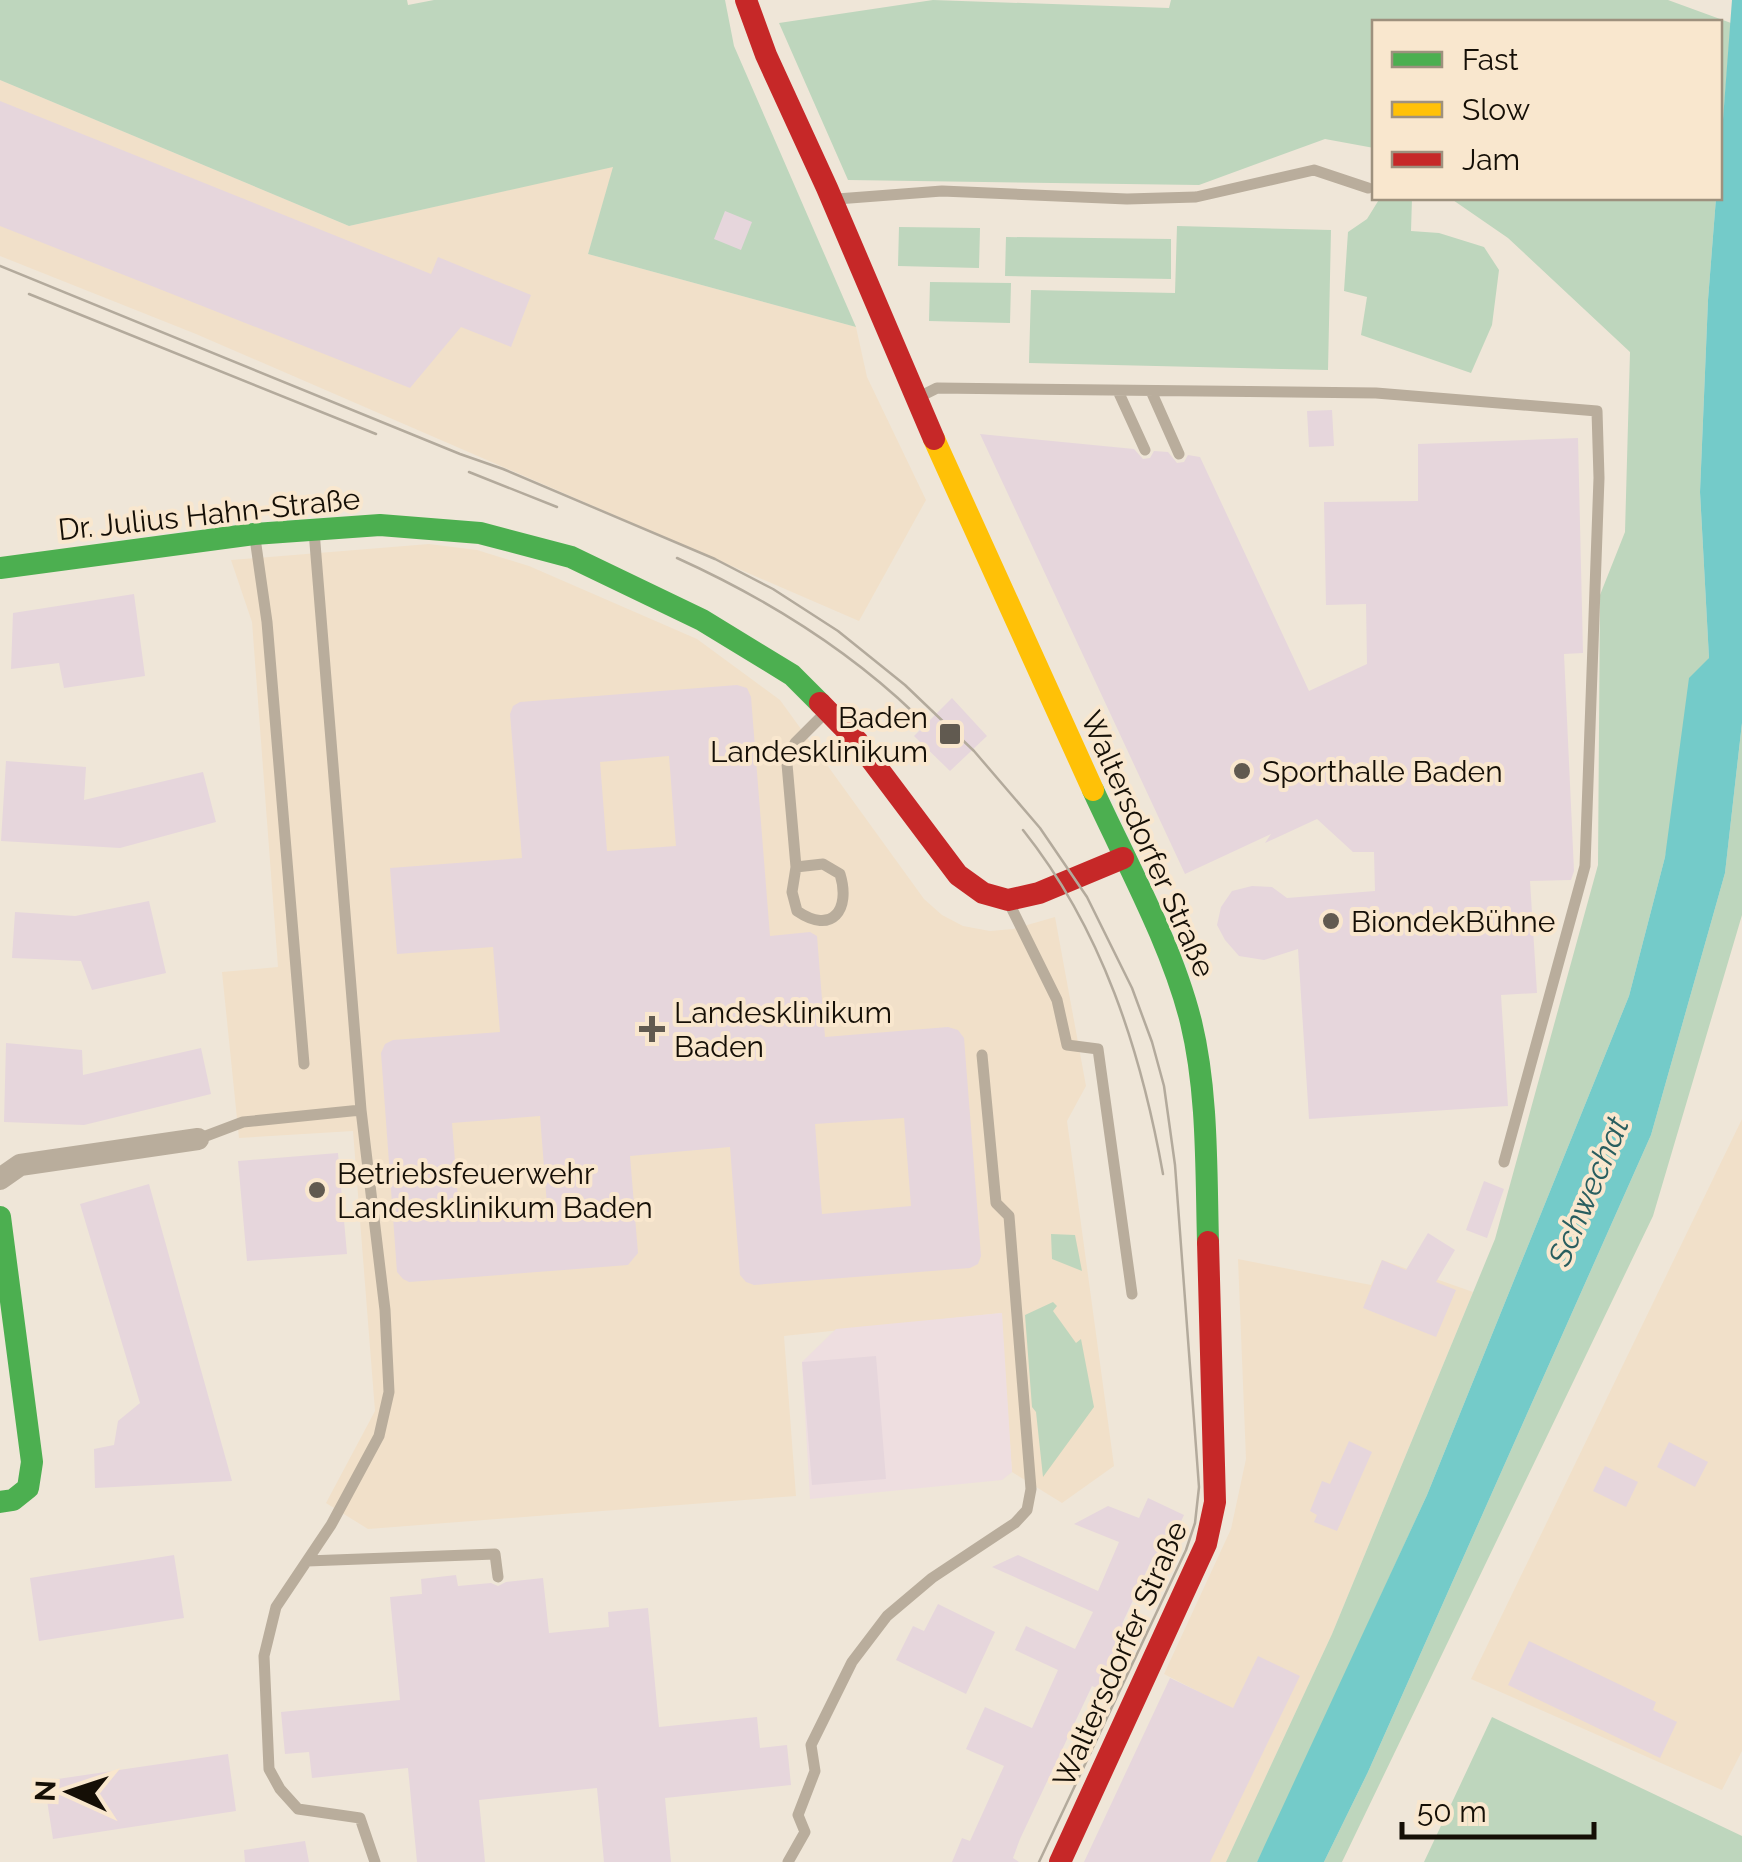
<svg xmlns="http://www.w3.org/2000/svg" width="1742" height="1862" viewBox="0 0 1742 1862" font-family="Raleway,sans-serif">
  <style>
    .built { fill: #f1e0c9 }
    .education { fill: #eedee0 }
    .green { fill: #bed6bd }
    .water { fill: #74cbc9 }
    .building { fill: #e6d6dc; fill-rule: evenodd }
    .lines { fill: none; stroke-linecap: round; stroke-linejoin: round }
    .lane { stroke: #b9ad9c; stroke-width: 11 }
    .street { stroke: #b9ad9c; stroke-width: 22 }
    .fast { stroke: #4caf50; stroke-width: 22 }
    .slow { stroke: #ffc107; stroke-width: 22 }
    .jam { stroke: #c62828; stroke-width: 22 }
    .tram { stroke: #b3aa9c; stroke-width: 2.5 }
    .poi-dot { fill: #615a50; stroke: #f9e7ce; stroke-width: 4 }
    .labels { text-anchor: middle; dominant-baseline: central; stroke-width: 8; stroke-linejoin: round; paint-order: stroke }
    .street-label { font-size: 30px; fill: #150f06; stroke: #f9e7ce }
    .poi-label { font-size: 30px; fill: #150f06; stroke: #f9e7ce; text-anchor: start }
    .water-label { font-size: 32px; font-style: italic; fill: #295e5f; stroke: #f9e7ce }
  </style>
  <rect width="100%" height="100%" fill="#efe6d8"/>
  <path class="built" d="M0,80L349,226L614,166L588,254L856,327L867,377L926,500L859,621L196,334L0,256Z
    M429,544L477,550L529,566L697,639L780,700L924,899L942,915L963,926L990,931L1013,929L1055,917L1086,1086L1067,1121L1114,1466L1062,1503L1012,1472L1001,1313L784,1336L796,1496L368,1529L326,1503L375,1411L353,1131L239,1138L222,972L278,967L252,622L231,560Z
    M1742,1119V1751L1722,1790L1471,1679Z
    M1238,1259L1371,1285L1382,1260L1473,1292L1332,1634L1226,1862H1187L1213,1699L1164,1674L1231,1529L1246,1459Z"/>
  <path class="education" d="M1002,1313L1012,1472L1002,1480L810,1499L802,1362L836,1329Z"/>
  <path class="green" d="M0,0H407L408,5L434,0H725L734,46L856,327L588,254L613,167L349,226L0,80Z
    M933,0L1169,8L1171,0H1668L1731,23L1720,159V22H1374V148L1325,139L1199,185L848,180L779,23Z
    M1380,198H1412L1411,231L1439,233L1484,247L1499,270L1492,325L1471,373L1361,335L1367,297L1344,291L1348,232L1367,219Z
    M1450,198H1716L1708,300L1700,492L1709,658L1665,857L1629,996L1427,1495L1272,1833L1257,1862H1226L1332,1634L1495,1239L1598,865L1600,595L1625,532L1630,352L1508,238Z
    M1177,226L1331,230L1328,370L1029,363L1031,290L1175,293Z
    M899,227L980,228L979,268L898,266Z
    M1006,237L1171,239V279L1005,276Z
    M930,282L1011,283L1010,323L929,321Z
    M1742,723V915L1653,1216L1342,1862H1324L1368,1772L1651,1135L1725,873Z
    M1051,1234L1075,1235L1082,1271L1052,1259Z
    M1053,1302L1057,1306L1053,1311L1076,1343L1081,1339L1094,1407L1043,1477L1036,1412L1032,1407L1025,1315Z
    M1492,1717L1742,1836V1862H1424Z"/>
  <path class="water" d="M1732,0H1742V723L1725,873L1651,1135L1368,1772L1324,1862H1257L1427,1495L1629,996L1665,857L1689,678L1709,658L1700,492L1708,300L1716,198H1720V159Z"/>
  <path class="building" d="M0,101L431,274L438,257L531,295L511,347L461,327L410,388L0,226Z
    M725,211L752,222L741,250L714,239Z
    M1332,410L1334,446L1309,447L1307,411Z
    M980,434L1134,449L1143,459L1150,458L1154,451L1168,452L1177,463L1184,462L1188,455L1200,457L1309,691L1367,664L1366,604L1326,605L1324,502L1418,501V444L1578,438L1583,653L1564,654L1574,871L1571,880L1530,881L1537,993L1501,995L1508,1106L1309,1119L1298,949L1264,960L1239,956L1225,940L1217,925L1221,907L1232,891L1252,886L1272,887L1287,898L1375,891L1374,852H1353L1317,819L1265,843L1271,834L1185,874Z
    M134,594L145,676L64,688L59,663L11,669L13,613Z
    M737,685L747,688L751,697L770,936L810,932L817,936L825,1037L948,1027L958,1030L964,1038L981,1256L978,1264L970,1268L754,1285L746,1282L740,1275L730,1147L630,1156L638,1253L628,1265L409,1282L403,1279L397,1272L381,1053L385,1044L393,1040L500,1032L493,947L397,954L390,868L522,858L510,714L513,706L520,702ZM669,756L676,846L607,851L600,762ZM540,1116L547,1205L459,1212L452,1123ZM904,1118L911,1206L822,1214L815,1124Z
    M952,698L987,736L950,771L914,736Z
    M6,761L86,767L84,800L203,772L216,822L120,848L1,841Z
    M149,901L166,973L92,990L81,961L12,958L15,912L75,916Z
    M6,1043L82,1050L83,1075L201,1048L211,1094L84,1125L4,1122Z
    M338,1153L347,1254L247,1261L238,1161Z
    M1484,1181L1504,1189L1487,1238L1466,1230Z
    M149,1184L232,1481L95,1488L94,1449L114,1445L118,1421L140,1403L80,1204Z
    M1428,1233L1455,1250L1436,1282L1456,1290L1436,1337L1363,1308L1382,1260L1406,1270Z
    M876,1356L886,1479L812,1485L802,1362Z
    M1349,1441L1372,1452L1337,1531L1314,1522L1317,1515L1310,1511L1322,1481L1330,1484Z
    M1669,1442L1708,1462L1695,1487L1657,1467Z
    M1605,1466L1638,1482L1626,1507L1593,1491Z
    M1148,1498L1184,1515L1162,1562L1153,1557L1122,1624L1131,1628L1101,1690L1092,1686L1020,1839L1013,1858L1019,1862H952L962,1838L970,1841L1004,1766L966,1749L985,1707L1032,1728L1058,1670L1015,1650L1026,1626L1075,1649L1093,1612L992,1567L1018,1555L1098,1591L1119,1542L1074,1524L1108,1506L1139,1518Z
    M174,1555L184,1618L39,1641L30,1578Z
    M456,1575L458,1586L491,1583L498,1586L506,1582L543,1578L549,1633L609,1627L608,1612L648,1608L659,1727L757,1717L760,1748L787,1745L791,1785L665,1798L671,1862H604L597,1788L479,1800L485,1862H417L408,1768L312,1778L309,1752L285,1754L281,1712L400,1700L390,1597L422,1594L421,1579Z
    M938,1604L995,1632L966,1694L896,1660L913,1626L924,1631Z
    M1529,1641L1656,1702L1653,1710L1677,1722L1660,1758L1508,1685Z
    M1258,1656L1300,1676L1210,1862H1084L1170,1678L1233,1708Z
    M228,1754L236,1811L53,1839L44,1781Z
    M305,1841L309,1862H245L244,1850Z"/>
  <g class="lines">
    <path class="lane" d="M837,199L942,191L1127,199L1196,197L1314,170L1368,188
      M1118,391L1145,450
      M1151,391L1179,454
      M921,396L937,388L1376,393L1597,411L1599,478L1585,866L1504,1162
      M314,531L361,1110
      M255,538L267,622L304,1064
      M796,867L823,864L840,874C851,910 832,935 797,911L792,892L796,867L787,764L795,743L827,711
      M1010,905L1057,1000L1067,1045L1098,1049L1132,1294
      M198,1139L243,1122L361,1110L385,1310L389,1392L379,1436L331,1525L276,1607L264,1656L269,1769L280,1789L298,1809L360,1818L375,1862
      M307,1561L495,1554L498,1577
      M788,1862L805,1832L798,1815L815,1771L811,1745L852,1662L887,1616L932,1578L1015,1523L1027,1510L1031,1489L1009,1216L996,1203L982,1055"/>
    <path class="street" d="M0,1179L20,1165L198,1139"/>
    <path class="fast" d="M0,568L254,534L380,525L480,533L571,557L702,620L792,675L820,703
      M1093,790C1126,862 1172,945 1191,1022C1208,1092 1206,1170 1208,1242
      M0,1217L32,1462L28,1488L13,1500L0,1502"/>
    <path class="slow" d="M934,439L1093,790"/>
    <path class="jam" d="M746,0L766,55L827,188L934,439
      M820,703L858,742L958,875L983,893L1008,900L1039,893L1123,858
      M1060,1862L1206,1544L1215,1502L1208,1242"/>
    <path class="tram" d="M0,266L460,454L503,469L715,559L773,589L838,631L905,685L974,751L1040,828L1087,897L1132,988L1152,1042L1164,1086L1175,1165L1199,1487L1195,1523L1186,1550L1039,1862
      M29,294L376,434
      M469,472L557,507
      M677,558C763,597 846,648 914,713
      M1023,830C1102,929 1141,1051 1163,1174"/>
  </g>
  <g class="poi-dot">
    <rect x="938" y="722" width="24" height="24" rx="5"/>
    <circle cx="1242" cy="771" r="10"/>
    <circle cx="1331" cy="921" r="10"/>
    <path d="M647 1014h10v10h10v10h-10v10h-10v-10h-10v-10h10z"/>
    <circle cx="317" cy="1190" r="10"/>
  </g>
  <g class="labels">
    <g class="street-label">
      <text transform="translate(209 514) rotate(-6)">Dr. Julius Hahn-Straße</text>
      <text transform="translate(1148 844) rotate(66)">Waltersdorfer Straße</text>
      <text transform="translate(1120 1654) rotate(-66)">Waltersdorfer Straße</text>
    </g>
    <g class="poi-label">
      <text x="928" y="717" text-anchor="end">Baden<tspan x="928" dy="34">Landesklinikum</tspan></text>
      <text x="1262" y="771">Sporthalle Baden</text>
      <text x="1351" y="921">BiondekBühne</text>
      <text x="674" y="1012">Landesklinikum<tspan x="674" dy="34">Baden</tspan></text>
      <text x="337" y="1173">Betriebsfeuerwehr<tspan x="337" dy="34">Landesklinikum Baden</tspan></text>
    </g>
    <g class="water-label">
      <text transform="translate(1588 1191) rotate(-67)">Schwechat</text>
    </g>
  </g>
  <rect x="1372" y="20" width="350" height="180" fill="#f9e7ce" stroke="#9e917e" stroke-width="2.5"/>
  <rect x="1392" y="52" width="50" height="15" fill="#4caf50" stroke="#9e917e" stroke-width="2.5"/>
  <text x="1462" y="70" font-size="30" fill="#150f06">Fast</text>
  <rect x="1392" y="102" width="50" height="15" fill="#ffc107" stroke="#9e917e" stroke-width="2.5"/>
  <text x="1462" y="120" font-size="30" fill="#150f06">Slow</text>
  <rect x="1392" y="152" width="50" height="15" fill="#c62828" stroke="#9e917e" stroke-width="2.5"/>
  <text x="1462" y="170" font-size="30" fill="#150f06">Jam</text>
  <g transform="translate(70 1792) rotate(273)" stroke="#f9e7ce" stroke-width="8" paint-order="stroke">
  <path d="M0-8L18 38L0 25L-18 38Z" fill="#150f06"/>
  <text y="-15" font-size="28" font-weight="bold" text-anchor="middle" fill="#150f06">N</text>
  </g>
  <path d="M1402 1822v15h192v-15" fill="none" stroke="#150f06" stroke-width="5"/>
  <text x="1417" y="1822" font-size="30" fill="#150f06" stroke="#f9e7ce" stroke-width="8" paint-order="stroke">50 m</text>
</svg>
